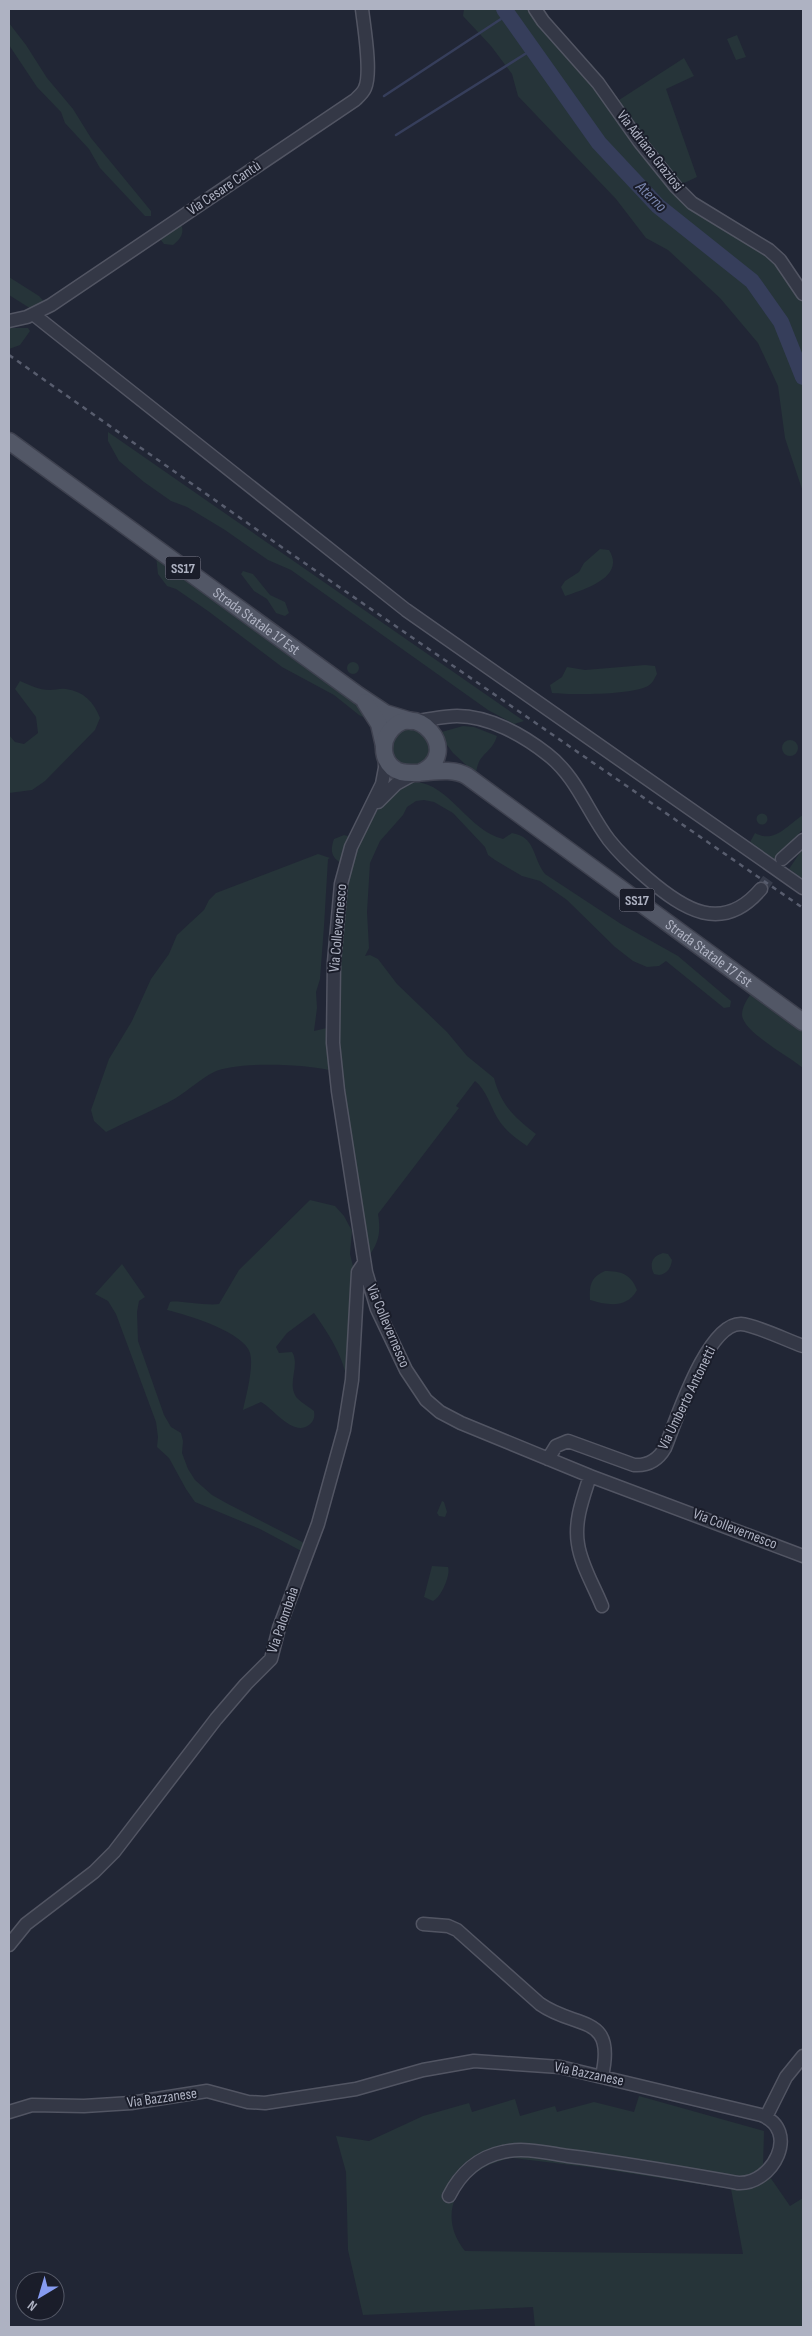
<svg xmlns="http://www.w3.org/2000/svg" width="812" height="2336" viewBox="0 0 812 2336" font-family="'Sofia Sans Condensed',sans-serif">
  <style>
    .green { fill: #263439; fill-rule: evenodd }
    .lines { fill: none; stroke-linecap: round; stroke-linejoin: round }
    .stream { stroke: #363e5b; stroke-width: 2.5 }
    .river { stroke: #363e5b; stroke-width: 16 }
    .minor-tunnel { stroke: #363b4a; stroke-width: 12; stroke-dasharray: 12 6; stroke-linecap: butt }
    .minor-casing { stroke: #525563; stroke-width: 15 }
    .major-casing { stroke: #3e414f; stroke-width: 19 }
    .minor { stroke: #343846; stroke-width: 12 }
    .major { stroke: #525766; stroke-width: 16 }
    .rail { stroke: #585d6e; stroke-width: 2.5; stroke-dasharray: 5 5; stroke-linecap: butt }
    .labels { text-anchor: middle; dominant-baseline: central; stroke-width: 4; stroke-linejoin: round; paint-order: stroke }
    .shield { fill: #1a1d2a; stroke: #828594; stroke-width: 1 }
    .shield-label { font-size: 14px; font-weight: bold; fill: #aeb2c2 }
    .street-label { font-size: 15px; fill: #aeb2c2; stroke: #1a1d2a }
    .water-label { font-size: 16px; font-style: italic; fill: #7884aa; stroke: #1a1d2a }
  </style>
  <rect width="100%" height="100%" fill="#212635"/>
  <path class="green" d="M464,9H540L547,19L592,65L619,100L684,58L694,76L666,89L697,177L682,184L693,197L803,285V492L785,438L778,386L758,343L720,298L668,250L646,238L616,199L518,96L512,74L491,46L463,16Z
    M9,23L26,45L47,78L73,109L91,138L151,211V216H145L100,168L89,149L65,123L61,112L37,87L9,45Z
    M737,35L746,57L736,60L727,39Z
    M180,221C185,232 182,238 173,245L164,244L157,235Z
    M9,277L39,296L47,305L36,312L9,295Z
    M9,328H28L30,331L20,345L9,349Z
    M108,432L524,721L514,724L488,710L291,570L268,560L225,530L187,507L171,501L144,482L119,461L108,441Z
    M600,549L609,550C626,577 585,589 565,596L561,587L565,581L579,572L584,563Z
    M156,555L361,707L373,722L359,715L334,695L282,667L208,611L176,589L167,586L158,574Z
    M243,571L253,574L270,595L285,602L289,613L285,616L276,613L267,599L254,591L241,574Z
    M347 668a6 6 0 1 1 12 0a6 6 0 1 1-12 0Z
    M645,665L655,666L657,674C654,679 653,683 648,686C632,695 572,695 552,693L550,685L562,677L567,667L585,670Z
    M20,681C29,685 39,690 50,690C55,690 60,688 66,689C83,691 94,702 100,718L95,730L45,781L32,790L9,793V735L15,742L24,744L38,733L36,717L15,689Z
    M463,726L474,727L497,736C491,755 478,752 476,774L453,753L438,733Z
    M401,728H419L432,749L422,765C397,767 400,769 389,746Z
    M782 748a8 8 0 1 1 16 0a8 8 0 1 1-16 0Z
    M416,782C449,784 469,831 503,839L512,833C536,837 532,857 545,874L621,924L678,956L731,1001L730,1007L724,1008L666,961L659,966L647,967L633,961L615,947L567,900L540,881L522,876L495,860L488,855L485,847L453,813L434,802L424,800L416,801L407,807L403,815L380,841L370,863L367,912L369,948L365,956L370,955L378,959L397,984L447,1032L467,1056L494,1078C501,1105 514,1117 536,1134L527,1146C517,1139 507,1132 500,1122C491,1109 487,1090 475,1081L456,1106L459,1108L378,1214C381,1232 379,1243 368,1257L339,1056L338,991L344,896L352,860L372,818L381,805L392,796L408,784Z
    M756.5 819a5.5 5.5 0 1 1 11 0a5.5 5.5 0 1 1-11 0Z
    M803,815V829L776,860L749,844L755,833C775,844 787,825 803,815Z
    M344,835L351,837L341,863C331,857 330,850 334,839Z
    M803,848V879L789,869Z
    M318,854L330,858L328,859L324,926L320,979L316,992L317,1008L314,1031L331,1027L333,1071C309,1064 236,1061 214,1072C200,1079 189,1090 176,1098C153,1111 129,1120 106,1132L94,1121L91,1110L109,1059L132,1021L151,979L169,954L177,935L204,910L209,900L216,893Z
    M751,994L803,1032V1068C790,1057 743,1032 742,1015C742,1007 747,999 751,994Z
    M310,1200L335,1206L344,1216L352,1231L350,1254L354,1270L348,1385C344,1357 330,1336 314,1313L287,1333L276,1347L279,1353L292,1352C301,1366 285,1385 298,1399C302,1403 309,1407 314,1411C315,1417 314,1421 309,1425C293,1437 274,1409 261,1402L243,1410C246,1396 254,1367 250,1353C244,1332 188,1315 167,1310L170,1302C177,1300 206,1306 219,1304L239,1270Z
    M663,1253L668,1254L672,1260C671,1268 667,1274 659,1275L654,1274C649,1264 652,1256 663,1253Z
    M122,1264L145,1297L139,1301L137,1312L138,1341L164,1415L171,1427L181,1433L183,1441L182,1453L188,1469L195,1480L212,1495L228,1504L308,1545L305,1553L260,1529L195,1502L186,1489L169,1458L157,1447L158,1437L156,1422L116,1314L108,1301L95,1294Z
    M605,1271C621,1271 631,1274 637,1290C627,1309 607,1305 590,1300C589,1285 591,1277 605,1271Z
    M442,1501L444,1502L447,1512L445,1517L439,1516L437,1513Z
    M432,1566L448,1567C451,1575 441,1598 433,1601L424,1597Z
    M639,2096L764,2131L763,2167L790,2206L803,2198V2327H535L533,2307L363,2315L348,2250L346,2172L336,2136L369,2141L423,2116L469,2103L472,2112L515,2099L520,2116L555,2106L557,2112L594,2102L634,2112ZM513,2158L596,2168L731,2189L743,2254L465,2251C431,2209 467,2164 513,2158Z"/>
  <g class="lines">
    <path class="stream" d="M384,96L507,15
      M396,135L533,49"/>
    <path class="river" d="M504,9L599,143L658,206L752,281L781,322L803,377"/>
    <path class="minor-tunnel" d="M761,889L782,860"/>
    <g class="minor-casing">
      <path id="minor" d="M535,9L543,21L598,83L639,141L676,187L692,203L769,250L780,260L803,294
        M33,314L406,610L803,888
        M9,321L27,317L51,305L355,100C358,97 363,93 365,88C372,73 364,27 362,9
        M416,721C429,720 443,716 457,716C489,716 523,735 547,754C577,777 587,811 609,840C620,854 633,866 647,878C683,909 722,935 761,889
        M385,756V768L382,784L351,847L341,884L334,962L333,1043L338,1091L366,1272L377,1309L406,1370L426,1400L440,1412L461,1423L590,1476L803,1556
        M378,802L396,784L414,774
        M782,859L803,840
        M548,1459L556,1446L568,1441L634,1465C648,1466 658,1460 665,1448C676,1421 707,1323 741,1324C756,1325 788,1341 803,1346
        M590,1476C583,1498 574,1521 578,1544C581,1565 594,1586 602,1606
        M423,1924L448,1926L457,1930L540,2004C577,2030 616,2013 602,2076
        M9,1945L26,1924L94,1872L114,1852L216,1719L246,1684L271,1659L279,1628L318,1524L344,1430L352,1380L358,1272L364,1263
        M9,2112L32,2105L84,2106L131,2103L207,2091L248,2102L265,2103L356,2089L423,2070L474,2061L560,2067L761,2115C801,2130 773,2185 738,2183C681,2173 625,2163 568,2156C547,2153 524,2147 503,2152C478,2157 460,2174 449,2196
        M766,2117L786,2077L803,2056"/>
    </g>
    <g class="major-casing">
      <g id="major">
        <path id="s1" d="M9,441L358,695L385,713L411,721"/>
        <path d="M365,702L379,724L384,746"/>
        <path id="s2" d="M419,773C466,754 413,694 388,734C384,740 383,748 385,756C396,790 440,760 467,776L803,1022"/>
      </g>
    </g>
    <use href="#minor" class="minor"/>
    <use href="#major" class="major"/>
    <path class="rail" d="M9,355L290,553L803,908"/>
  </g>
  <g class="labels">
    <g class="shield">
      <rect x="165.5" y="556.5" width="35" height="23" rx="4"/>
      <rect x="619.5" y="888.5" width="35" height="23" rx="4"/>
    </g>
    <g class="shield-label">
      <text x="183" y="568">SS17</text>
      <text x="637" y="900">SS17</text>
    </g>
    <g class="street-label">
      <text transform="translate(650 151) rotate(52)">Via Adriana Graziosi</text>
      <text transform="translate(224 188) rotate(-34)">Via Cesare Cantù</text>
      <text stroke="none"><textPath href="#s1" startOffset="306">Strada Statale 17 Est</textPath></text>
      <text transform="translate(338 928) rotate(-85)">Via Collevernesco</text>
      <text stroke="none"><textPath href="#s2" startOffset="516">Strada Statale 17 Est</textPath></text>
      <text transform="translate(388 1326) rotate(67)">Via Collevernesco</text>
      <text transform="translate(687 1398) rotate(-64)">Via Umberto Antonetti</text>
      <text transform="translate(735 1529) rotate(21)">Via Collevernesco</text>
      <text transform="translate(283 1620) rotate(-71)">Via Palombaia</text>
      <text transform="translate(589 2074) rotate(12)">Via Bazzanese</text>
      <text transform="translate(162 2098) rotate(-8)">Via Bazzanese</text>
    </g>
    <g class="water-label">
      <text transform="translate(651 197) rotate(45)">Aterno</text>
    </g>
  </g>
  <rect width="812" height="2336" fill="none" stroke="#aeb2c2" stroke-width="20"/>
  <g transform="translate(40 2296) rotate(218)"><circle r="24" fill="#1a1d2a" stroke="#555967"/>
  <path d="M0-4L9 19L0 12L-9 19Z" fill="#869bf0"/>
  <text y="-8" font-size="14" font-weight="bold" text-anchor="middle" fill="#aeb2c2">N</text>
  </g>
</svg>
